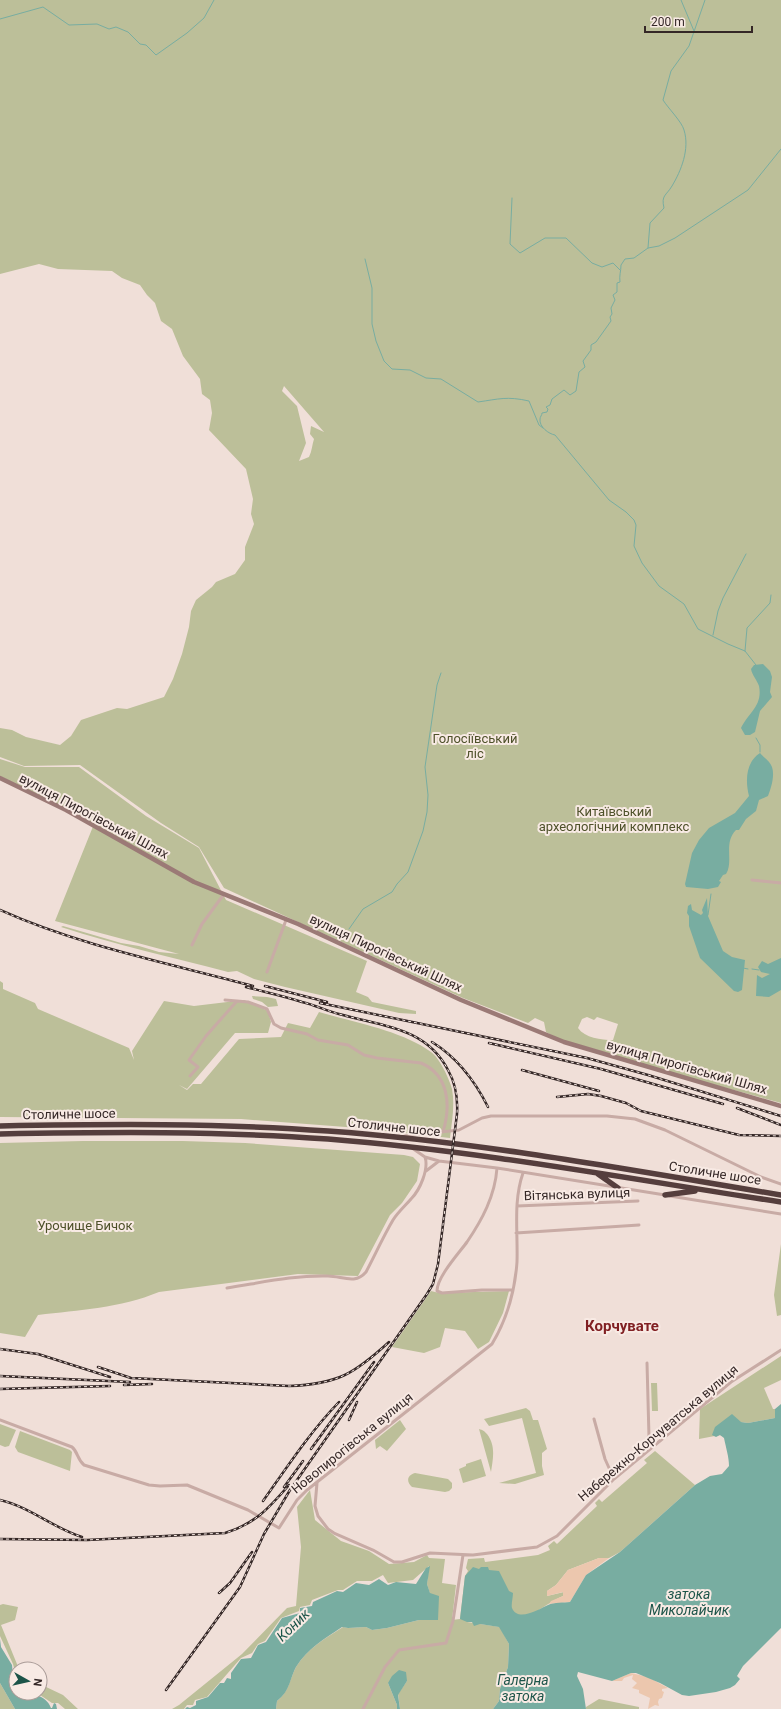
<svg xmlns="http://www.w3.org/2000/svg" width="781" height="1709" viewBox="0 0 781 1709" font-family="Roboto,sans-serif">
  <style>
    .green { fill: #bcbf99; fill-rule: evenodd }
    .sand { fill: #ecc7ae }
    .water { fill: #78ada1 }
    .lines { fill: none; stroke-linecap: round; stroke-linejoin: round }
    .stream { stroke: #78ada1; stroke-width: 1 }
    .street { stroke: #c8aba5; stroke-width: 3 }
    .secondary { stroke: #9b7a76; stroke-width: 4.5 }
    .highway { stroke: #553e3d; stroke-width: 5.5 }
    .rail-casing { stroke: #342726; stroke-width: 2.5 }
    .rail { stroke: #f8eae4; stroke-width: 1; stroke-dasharray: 3; stroke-linecap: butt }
    .labels { text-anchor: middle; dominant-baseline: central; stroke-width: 4; stroke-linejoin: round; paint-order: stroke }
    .park-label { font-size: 13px; fill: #4e512a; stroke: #f8eae4 }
    .street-label { font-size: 13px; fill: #342726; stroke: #f8eae4 }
    .water-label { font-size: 14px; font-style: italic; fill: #1c5449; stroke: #f8eae4 }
    .quarter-label { font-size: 15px; font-weight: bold; fill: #812023; stroke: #f8eae4 }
  </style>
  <rect width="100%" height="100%" fill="#f0dfd8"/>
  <path class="green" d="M0,0H781V1103L642,1065V1063L559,1039L546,1032L544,1022L535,1018L528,1023L463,998L224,888L199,847L161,823L80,765L24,766L0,757V728L12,730L26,737L60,745L71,736L81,720L117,708L127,709L164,697L173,679L182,654L189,627L191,611L196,600L212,587L216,582L235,574L245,560V547L254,524L251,514L253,499L246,469L209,430L212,413L210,400L202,394L200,379L183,356L172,329L161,321L155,303L147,295L140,285L122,278L112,271L58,269L39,264L0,274ZM284,386L324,432L311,426L310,434L314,439C312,445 312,451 309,457L299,461L306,443L297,406L282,391ZM587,1017L594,1020L597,1017L618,1024L613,1040C601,1040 585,1038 578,1028L582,1019Z
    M0,759L25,767H79L146,816L199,848L226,900L367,961L356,992L368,997L372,1002L416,1011V1014L399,1013L285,987L254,979L237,971L228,972C172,957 116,945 61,927L63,926L121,943L139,946L159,952L179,954L55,921L94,824L0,776Z
    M0,981L3,983V989L35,1003L38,1009L129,1048L134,1060L132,1051L164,1001L194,1006L244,1000L268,1011L271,1022L268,1033H235L187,1089L179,1085L187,1090L193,1084H201L239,1039L281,1037L288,1023L310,1028L319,1012C353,1022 403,1031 431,1052C439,1057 450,1080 452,1089C455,1105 452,1121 450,1138L359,1128L241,1119L0,1117Z
    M252,996L267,997L276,999L278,1006L268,1007L262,1002L253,999Z
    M83,1141H183L245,1143L404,1155L413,1157L420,1164L417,1181L402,1203L390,1215L358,1276L298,1274L159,1292C120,1308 79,1310 38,1315L25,1337L0,1333V1143Z
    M781,1244V1315L777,1316L774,1295Z
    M431,1291L439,1293L509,1291L503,1313L489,1342L478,1349L465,1331L445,1328L440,1347L424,1353L392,1347Z
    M781,1356V1380L764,1388L773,1409H775V1418L748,1423L741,1422L722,1436L720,1435L699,1439L700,1409Z
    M651,1383H657L658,1411H652Z
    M526,1408L530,1411L533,1420H538L547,1449L542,1453V1466L544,1475L515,1484L499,1483L536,1473L522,1418L489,1426L484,1419Z
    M400,1420L406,1429L387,1451L380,1446L376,1449L375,1440Z
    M0,1424L16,1430L9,1446L5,1447L0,1445Z
    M479,1429C483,1430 484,1431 487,1434C496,1446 493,1458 491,1472Z
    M20,1431L70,1450L72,1452L70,1471L18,1452L15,1447Z
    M655,1451L695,1485L620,1552L609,1558H599L568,1570L556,1585L547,1591V1596L564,1592L563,1596C547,1603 534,1615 517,1622C508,1625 479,1622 467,1622L500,1627L509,1644L508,1667L500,1689L499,1701L493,1709H400L398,1694L407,1681L388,1683L397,1705V1709H276L277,1701C289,1692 289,1681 296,1667C308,1648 324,1639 343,1627L348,1628L366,1627L372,1630L387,1628L419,1620H438L427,1584L429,1566L413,1580L388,1583L383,1575L372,1581H357L343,1590H338L312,1600L310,1605L300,1607L299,1611L281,1618L265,1641L258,1644L252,1653L241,1658L207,1697L195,1700L193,1705H187L184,1709H172L179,1705L242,1654L287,1608L296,1606L301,1547L297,1507L310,1490L315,1520L341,1541L369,1551L389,1564L414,1562L427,1555L429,1558L445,1559L442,1583L456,1585L452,1620L460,1619L465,1576L468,1571L466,1568L468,1559L484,1558L485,1562L538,1555L550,1550L548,1546L554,1541L557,1544L597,1506L595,1503L599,1499L602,1502L647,1463L644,1460Z
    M481,1459L486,1476L463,1483L459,1469L466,1466V1464Z
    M415,1473L448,1479L452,1483V1488L449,1491L445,1492L412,1487C406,1482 407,1475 415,1473Z
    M3,1604L18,1607L15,1620L1,1625L19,1669H16V1675L13,1664L0,1636V1605Z
    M40,1679L43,1682L44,1686L63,1695L78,1709H65L58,1703H52L37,1693H40Z
    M0,1683L15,1709H0Z
    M599,1699L639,1707V1709H586V1707Z"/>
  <path class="sand" d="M599,1558H609L586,1575L570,1602L549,1604L551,1601L563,1596V1592L547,1596V1591L556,1585L568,1570Z
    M631,1673L648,1677L668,1688L662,1689V1691L664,1692L662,1698L659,1699L658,1702L659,1706L655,1705L648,1709L650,1698L639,1693V1690L632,1688L637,1683L632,1679L633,1675L624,1678L622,1681H612Z"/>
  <path class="water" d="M763,664L770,671L772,677L770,692L772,697L760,711L755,732L750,735H745L741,728C748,713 763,706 759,686C757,680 752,675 751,669L754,665Z
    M760,753C763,757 770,761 772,767C775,776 771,788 768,796L759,800L756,811L746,819L739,830H736C723,843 734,861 726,874L723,875L719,881L721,882L718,887L708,889L686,887L685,884L692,853L699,840L709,828L735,813L749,796C745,780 746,762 760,753Z
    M707,898L708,916L723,951L732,957L745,960L742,990L738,992L734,991L700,958L689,926V916L687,913L688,906L691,904L692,910L701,915L703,913L702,910Z
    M781,958V990L769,997L756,996L757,975L762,978L770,974L761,972L758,967L762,961L768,964Z
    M781,1404V1628L743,1666L737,1676L740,1679L735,1685L730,1688L716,1692L689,1696L682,1695L660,1683L636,1673H631L612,1681L578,1672L577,1676L583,1689L586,1709H493L499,1701L500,1689L508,1667L509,1644L499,1627L480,1624L474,1626L472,1622H467L460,1619L465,1576L473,1567L479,1569L481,1567H488L489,1570L499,1571L509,1591L513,1593C513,1597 511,1605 512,1608C518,1623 541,1608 548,1605C554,1602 564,1603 570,1602L586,1575L620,1552L695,1485L710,1476L722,1474L729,1466C729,1457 726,1448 724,1438L720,1435L716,1437L712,1435L715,1427L732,1414L741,1422L748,1423L775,1418V1409Z
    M430,1566L427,1584L430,1593L439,1596L438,1620H419L387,1628L372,1630L366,1627L348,1628L342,1627C324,1639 308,1648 296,1667C289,1681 290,1691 277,1701L276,1709H185L187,1707L190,1708L196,1705V1701L208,1697L220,1683H224L227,1678L231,1679V1673L241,1659L251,1658L258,1645L266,1642L282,1618L300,1613V1608L312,1606L313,1602L337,1591L343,1592L356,1583L369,1585L379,1579L388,1585L396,1582L416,1584L426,1568Z
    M0,1639L1,1647L12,1665L13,1676L16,1680V1693C29,1693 46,1694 51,1708H52L54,1703L56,1704L57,1709H15L0,1683Z
    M399,1670L406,1672L407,1681L398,1695L400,1709H397V1705L388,1683L392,1676Z"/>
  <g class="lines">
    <path class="stream" d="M681,0L694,31
      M0,19L43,7L69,25L97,24L109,29L116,27L128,32L140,44L146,45L156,55L187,33L204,18L214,0
      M512,198L510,244L520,253L545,238H566L592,263L602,267L613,263L620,270
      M648,248L650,223L664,208C661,195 666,196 672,186C681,171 690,149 684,130C682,122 668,108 663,100L671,71L689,46L705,0
      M365,259L372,288V324L376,341L384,361L392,369L410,370L426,378L441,379L478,402C499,399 507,396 529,401L539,425L543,428
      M713,635L718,611L723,598L746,554
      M745,651L747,628L770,603L771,595
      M756,665L745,651L728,644L698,629L684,604L659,586L642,563L634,546L636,525L634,520L626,512L609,500L555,435C549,434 539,427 540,419C540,417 542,415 542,413L547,412L548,409L546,407L550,405L552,399L564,390L570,395L576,391L579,372L585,367L583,361L591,350V345L596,342L611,321L610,317L612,314L611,308L615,300L613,295L617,292V283L620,282C619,276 621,271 621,265L625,259L634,258L648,248L659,246L675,238L748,190L781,149
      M756,738L760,745V752
      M708,915L711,894
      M349,929L363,909L392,892L397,884L408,872L423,831L427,812L428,795L425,767L437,685L441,673
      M743,968L748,969
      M752,969L759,970"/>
    <path class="street" d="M752,880L781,883
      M192,945L202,924L224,894
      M267,972L286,920
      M225,1000L237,1001
      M190,1076L198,1067L189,1060L206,1036L237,1001L248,1002L267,1009L274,1024L281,1028L307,1034L318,1040L348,1045L364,1055L377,1058L421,1063C449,1075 451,1105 443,1132
      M404,1136L459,1130L482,1118L491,1116H607L635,1119L665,1130L761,1177L781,1184
      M412,1148L425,1157L439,1161L497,1168L665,1195
      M497,1168C495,1196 482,1220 467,1242C459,1253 437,1277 437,1291L442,1293L482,1290H513
      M426,1171L439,1161
      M670,1196L781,1214
      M517,1206L638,1201
      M516,1233L639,1225
      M227,1288C260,1283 294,1275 328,1276C342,1276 355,1285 366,1272C375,1255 383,1237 393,1220C398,1212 405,1206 411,1199C420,1190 429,1169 425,1157
      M647,1363L649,1437L654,1446
      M594,1419L605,1459L614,1479
      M0,1420L72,1447C78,1452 77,1459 84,1465L149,1485L160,1486L187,1485L248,1510L279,1528L297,1500L307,1490L492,1344C507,1319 515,1290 517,1262C518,1231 513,1202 523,1173
      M317,1483L315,1506L318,1516L328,1529L334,1533L373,1550L394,1562H402L430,1553L473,1555L537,1547L557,1536L614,1479L731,1382L781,1350
      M363,1709L385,1667L399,1650L446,1643L453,1621L463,1555"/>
    <path class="secondary" d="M0,778L66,810L194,882L298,924L461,1000L564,1042L781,1106"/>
    <path class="highway" d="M0,1126C109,1124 218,1123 328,1131C480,1142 630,1170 781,1195
      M0,1134C109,1132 219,1131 328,1139C480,1151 630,1179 781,1202
      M598,1174L618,1188
      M665,1195L695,1191"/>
    <g class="rail-casing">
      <path id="rail" d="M0,910C80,946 168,963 253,986
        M265,986L327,1002
        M320,1003L587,1058L648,1075L781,1116
        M432,1042C458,1058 475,1081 488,1107
        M489,1043L601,1069L723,1104
        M522,1070L599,1091
        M557,1097L588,1094L601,1096L626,1103L641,1111L739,1135L781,1136
        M737,1108L781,1125
        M0,1349L38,1354L110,1377
        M98,1367L131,1378L289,1386C338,1384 354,1374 389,1342
        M0,1376L130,1382
        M124,1385L152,1384
        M0,1389L110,1386
        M349,1420L357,1402
        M311,1449L374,1362
        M284,1487L303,1461
        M0,1500C30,1507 53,1528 82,1537
        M263,1501C287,1467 310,1432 339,1402
        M0,1539L87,1540L225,1533C255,1524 269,1508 289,1485
        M219,1593L230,1583L252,1552
        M166,1690L240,1587L264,1534L290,1490L427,1294L433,1284L438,1264L457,1114C458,1098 456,1084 448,1070C426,1027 381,1026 339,1014C327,1011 315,1005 302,1002C284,996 265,992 246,987"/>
    </g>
    <use href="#rail" class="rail"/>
  </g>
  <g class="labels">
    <g class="park-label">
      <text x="475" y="738">Голосіївський<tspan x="475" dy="15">ліс</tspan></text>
      <text x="614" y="811">Китаївський<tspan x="614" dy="15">археологічний комплекс</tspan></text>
      <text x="85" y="1225">Урочище Бичок</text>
    </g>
    <g class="street-label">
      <text transform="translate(94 816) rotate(28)">вулиця Пирогівський Шлях</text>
      <text transform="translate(386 953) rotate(25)">вулиця Пирогівський Шлях</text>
      <text transform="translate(687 1067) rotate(16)">вулиця Пирогівський Шлях</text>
      <text transform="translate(69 1114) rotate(-1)">Столичне шосе</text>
      <text transform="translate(394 1127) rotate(6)">Столичне шосе</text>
      <text transform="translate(715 1173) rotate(9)">Столичне шосе</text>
      <text transform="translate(577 1194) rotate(-2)">Вітянська вулиця</text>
      <text transform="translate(658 1433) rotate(-40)">Набережно-Корчуватська вулиця</text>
      <text transform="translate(352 1443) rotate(-39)">Новопирогівська вулиця</text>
    </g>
    <g class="water-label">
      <text x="689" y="1594">затока<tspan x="689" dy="16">Миколайчик</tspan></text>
      <text transform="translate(293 1625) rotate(-44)">Коник</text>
      <text x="523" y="1680">Галерна<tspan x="523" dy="16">затока</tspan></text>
    </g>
    <g class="quarter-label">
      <text x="622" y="1326">Корчувате</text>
    </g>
  </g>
  <g transform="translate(28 1681) rotate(98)"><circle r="19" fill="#f8eae4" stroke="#aa9c98"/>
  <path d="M0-3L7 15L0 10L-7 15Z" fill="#1c5449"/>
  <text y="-6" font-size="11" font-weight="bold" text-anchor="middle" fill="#342726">N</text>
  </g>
  <path d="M645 26v6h107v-6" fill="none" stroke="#342726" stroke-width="2"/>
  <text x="651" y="26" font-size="12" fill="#342726" stroke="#f8eae4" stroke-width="3" paint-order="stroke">200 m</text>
</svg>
